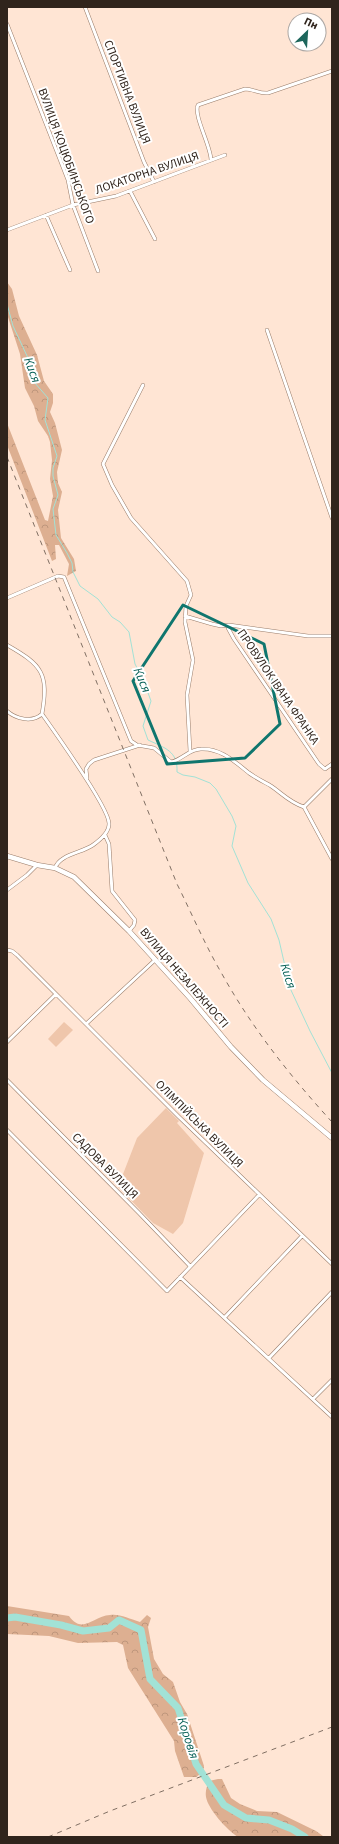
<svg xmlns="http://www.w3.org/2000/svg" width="339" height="1844" viewBox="0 0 339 1844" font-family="'Source Sans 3',sans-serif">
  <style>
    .grass { fill: #efc6ab }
    .forest { fill: url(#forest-crowns) }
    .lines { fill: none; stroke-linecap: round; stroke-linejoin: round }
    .stream { stroke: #a2e2d6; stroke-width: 1 }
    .river { stroke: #a2e2d6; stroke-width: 7 }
    .street-casing { stroke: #9a7d6a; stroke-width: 4 }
    .secondary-casing { stroke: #9a7d6a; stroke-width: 5.5 }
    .street { stroke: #fff; stroke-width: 3 }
    .secondary { stroke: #fff; stroke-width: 4.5 }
    .rail { stroke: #806f63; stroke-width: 1; stroke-dasharray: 5 5; stroke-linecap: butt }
    .marked { fill: none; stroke: #0f766e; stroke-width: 3; stroke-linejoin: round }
    .labels { text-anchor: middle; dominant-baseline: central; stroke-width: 4; stroke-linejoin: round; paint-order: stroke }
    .street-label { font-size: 12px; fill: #30241c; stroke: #fff }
    .water-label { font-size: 13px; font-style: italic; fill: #086157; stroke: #fff }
  </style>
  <defs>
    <pattern id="forest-crowns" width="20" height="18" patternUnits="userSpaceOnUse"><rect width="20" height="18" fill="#ddaf91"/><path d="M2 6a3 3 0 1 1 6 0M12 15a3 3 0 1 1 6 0" fill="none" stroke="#be967c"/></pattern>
  </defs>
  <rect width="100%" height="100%" fill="#ffe5d4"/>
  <path class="grass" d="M64,1022L73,1030L56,1047L48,1039Z
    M166,1108L179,1121L177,1123L204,1153L183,1223L173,1234L153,1223L118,1187L137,1138Z"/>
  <path class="forest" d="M7,282L12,289L19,316L37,355L44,381L53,394V403L50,412L55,423L62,450L57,472L58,483L62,492L58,510L61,538L74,559L76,571L67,576L69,564L59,545H55L56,559L52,561L7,445V423L45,520L48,521L53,496L50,479L52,460L50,442L48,436L38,421L34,406L25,388L20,354L7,314Z
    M7,1606L69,1616C83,1635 93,1616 110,1615C121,1614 129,1619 140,1622L147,1615L151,1618L148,1627L154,1659L163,1674L173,1682L180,1702L187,1714L204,1766L203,1772L196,1777H184L175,1751L174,1741L128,1668L123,1645L117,1642L78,1643L49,1636L7,1634Z
    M218,1779H222L231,1798L240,1804L257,1811L277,1812L316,1831L323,1836L238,1837C227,1830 208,1809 206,1797C205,1791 207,1786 209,1781Z"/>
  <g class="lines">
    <path class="stream" d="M7,304L13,326L28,358L34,382L48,398L45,420L57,456L53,468V476L58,495L53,509L56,535L67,553L72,563L73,572L80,586L98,599L112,617L120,622L129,632L135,664L143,679L151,701L143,726L148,740C165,748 178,751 177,772L183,775L195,777L210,783L216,789L232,816L236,826L232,846L248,883L271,919L279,940L290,988L310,1031L332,1073"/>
    <path class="river" d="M7,1618L15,1617L61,1625L83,1631L109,1628L119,1620L141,1630L150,1679L178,1708L196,1764L224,1805L246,1818L269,1820L292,1829L305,1837"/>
    <g class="street-casing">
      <path id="street" d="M85,7L144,162L154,182
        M7,24L68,180L73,205L98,271
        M211,160C211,146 193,115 198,105L245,89C253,89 260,94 268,93L332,71
        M130,191L155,239
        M46,215L70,270
        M7,230L73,205L116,196L225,155
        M267,330L332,518
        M143,385L103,464L112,485L131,518L187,581L191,595L186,606L185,622L193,660L187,695L190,751
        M7,598L58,576L64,577L131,741L137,745L154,748L171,762C182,760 189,749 201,749C221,748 235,762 249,773C256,778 264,782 271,786C283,794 289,802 304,807L332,859
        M185,616L212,624L221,626L229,625L308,636H332
        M229,625L228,628L234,639L319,764L325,769L332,764
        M7,645C42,665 49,673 42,714C54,731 110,809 109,824C109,833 100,840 93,845C82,853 60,854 55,868
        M7,711C16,719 32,723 42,714
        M87,779L86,769L89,764L94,760L140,745
        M304,807L332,779
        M105,835L109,844L112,891L135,920L134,925L129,931
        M7,890L27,875L37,865
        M7,950L12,951L17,955L56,994L7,1042
        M56,994L179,1117L332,1264
        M86,1024L155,960
        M7,1080L139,1213L190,1266
        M7,1130L167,1291L259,1195
        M180,1277L332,1417
        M225,1317L302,1236
        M269,1358L332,1292
        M313,1399L332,1380"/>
    </g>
    <g class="secondary-casing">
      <path id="secondary" d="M7,856L37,865L55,868L74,877L129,931L190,998L231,1047L263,1080L332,1138"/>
    </g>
    <use href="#street" class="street"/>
    <use href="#secondary" class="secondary"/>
    <path class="rail" d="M7,457L177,884C192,914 205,945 222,974C252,1028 291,1077 332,1122
      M48,1837L110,1811L332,1727"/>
  </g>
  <path class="marked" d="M183,605L264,644L280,724L245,758L167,764L133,681Z"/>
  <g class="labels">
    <g class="street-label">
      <text transform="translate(127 92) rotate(69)">СПОРТИВНА ВУЛИЦЯ</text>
      <text transform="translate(66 156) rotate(70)">ВУЛИЦЯ КОЦЮБИНСЬКОГО</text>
      <text transform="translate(147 173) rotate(-19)">ЛОКАТОРНА ВУЛИЦЯ</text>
      <text transform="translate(278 687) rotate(56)">ПРОВУЛОК ІВАНА ФРАНКА</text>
      <text transform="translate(184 978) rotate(49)">ВУЛИЦЯ НЕЗАЛЕЖНОСТІ</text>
      <text transform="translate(199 1124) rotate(45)">ОЛІМПІЙСЬКА ВУЛИЦЯ</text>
      <text transform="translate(105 1166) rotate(45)">САДОВА ВУЛИЦЯ</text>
    </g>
    <g class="water-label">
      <text transform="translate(32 370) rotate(69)">Кися</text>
      <text transform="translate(142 680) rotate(67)">Кися</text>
      <text transform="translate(288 976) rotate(72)">Кися</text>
      <text transform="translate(188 1738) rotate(72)">Коровія</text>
    </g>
  </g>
  <rect width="339" height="1844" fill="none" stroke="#30241c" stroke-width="16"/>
  <g transform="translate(307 32) rotate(25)"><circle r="19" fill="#ffffff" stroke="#aca7a4"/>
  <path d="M0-3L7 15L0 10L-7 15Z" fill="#1d665c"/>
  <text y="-6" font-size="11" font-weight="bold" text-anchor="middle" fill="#30241c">Пн</text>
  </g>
</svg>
